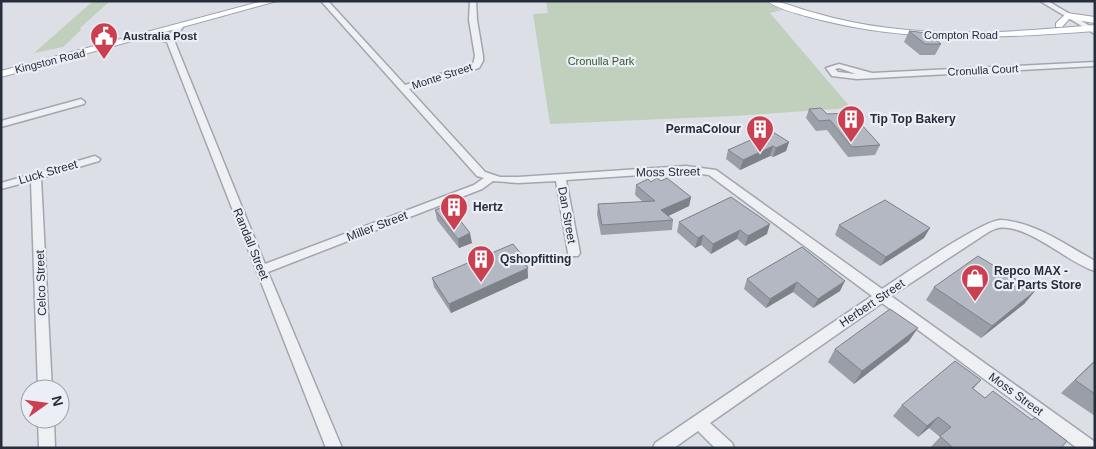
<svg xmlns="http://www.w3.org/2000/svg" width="1096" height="449" viewBox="0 0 1096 449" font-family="Arial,sans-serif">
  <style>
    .green { fill: #c1d0bd }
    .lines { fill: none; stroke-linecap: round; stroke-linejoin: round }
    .minor-casing { stroke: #a2a6af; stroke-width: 3 }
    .major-casing { stroke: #9ba3b1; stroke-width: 2 }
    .minor { fill: #eef0f4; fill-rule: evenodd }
    .major { fill: #fff; fill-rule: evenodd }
    .wall { fill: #9a9ea7 }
    .shaded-wall { fill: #7d8188 }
    .building { fill: #b3b8c2; stroke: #7d8188 }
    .labels { text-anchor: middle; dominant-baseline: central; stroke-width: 4.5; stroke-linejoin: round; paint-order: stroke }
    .far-street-label { font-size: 11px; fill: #262d3b; stroke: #ebeef4 }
    .far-poi-label { font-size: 11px; font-weight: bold; fill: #262d3b; stroke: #ebeef4; text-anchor: start }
    .far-park-label { font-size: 11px; fill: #395733; stroke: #ebeef4 }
    .poi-label { font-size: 12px; font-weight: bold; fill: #262d3b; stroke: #ebeef4; text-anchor: start }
    .street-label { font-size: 12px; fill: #262d3b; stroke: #ebeef4 }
  </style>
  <rect width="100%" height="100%" fill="#dcdfe6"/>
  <path class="green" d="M93,1H110L80,28L81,30L63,47L34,53Z
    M546,1H763L782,10L770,13L851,108L733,116L550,124L533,14L548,13Z"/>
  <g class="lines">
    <g class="minor-casing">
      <path id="minor" d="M321,1H328L405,85L473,64L475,56L469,20L470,1H476L477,20L483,56V61L479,68L409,89L485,172L500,177H518L686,166L716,170L882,289C902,276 982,220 1001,220C1035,222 1066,245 1095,261V271C1068,263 1027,223 998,228C994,229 990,231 987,233L891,296L1095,442V448H1077L882,303L710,423L732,443L734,448H715L698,431L674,448H653L655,443L872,296L709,175L686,172L566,180L580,253L578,256H570L568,253L556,181L518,183L493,181L482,189L268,272L342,448H326L167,42L144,36L148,34L168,37L176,25L183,27L174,40L265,264L474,185L484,178L477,176Z
        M1040,1H1048L1095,29V34Z
        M1095,62V66L857,79L832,76L826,68L839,64L872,73ZM839,68L856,74L838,72L835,69Z
        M81,99L85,102L84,104L1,127V121Z
        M95,156L100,159L99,161L41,178L52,389H38L31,181L1,189V183Z
        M38,419H54L55,448H39Z"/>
    </g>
    <g class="major-casing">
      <path id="major" d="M263,1H277L1,77V71Z
        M767,1C784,1 798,9 815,13C839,20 864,25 889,28C957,37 1027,31 1095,25V31C1002,38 912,43 821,20C806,16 779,10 767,1Z
        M1067,13L1095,17V23L1069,19L1062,27H1056V23Z"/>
    </g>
    <use href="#minor" class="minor"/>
    <use href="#major" class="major"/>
  </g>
  <path class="wall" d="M909,31L941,44L935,55H920L904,42Z
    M809,109L827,114L880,145L875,155L848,157L827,130L816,131L806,118Z
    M789,142L786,151L773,157L770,156L740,170L726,159L728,150Z
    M661,181L691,197L689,206L668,216L673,220L672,230L601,235L597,214L598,204L643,202L635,195L636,185L651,182Z
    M731,197L767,234L745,246L737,239L711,254L701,245L695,248L677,232L679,222Z
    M435,210L472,243L459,248L437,220Z
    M839,225L924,238L880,266L835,235Z
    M802,247L840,291L813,308L793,292L766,308L744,289L747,279Z
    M527,261L528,278L451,313L434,287L432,278Z
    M934,287L1035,291L1024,304L981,338L926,300Z
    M909,341L854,384L828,362L835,349Z
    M1095,360V416L1061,393Z
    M981,380L973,389L985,398L1061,448H930L940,437L929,428L918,437L893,416L902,405Z"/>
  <path class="shaded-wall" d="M789,142L786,151L773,157L776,148Z
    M773,146L770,156L740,170L743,160Z
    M691,197L689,206L660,220L661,210Z
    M770,224L767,234L745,246L748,236Z
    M930,228L924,238L880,266L886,257Z
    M740,230L737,239L711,254L713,244Z
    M470,233L472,243L459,248L458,239Z
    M703,235L701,245L695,248L698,238Z
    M527,261L528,278L451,313L449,304Z
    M845,281L840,291L813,308L818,299Z
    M797,282L793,292L766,308L770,299Z
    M1035,291L1024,304L981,338L992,326Z
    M918,328L909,341L854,384L862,371Z
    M938,417L929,428L918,437L927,426Z"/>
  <path class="building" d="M909,31L928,33L941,44H925Z
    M821,108L827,114L851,113L880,145L852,147L830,120L819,121L809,109Z
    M771,131L789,142L776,148L773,146L743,160L728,150Z
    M657,178L661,181L667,178L691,197L661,210L673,220L602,225L598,204L655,201L636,185L648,179L651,182Z
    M731,197L770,224L748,236L740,230L713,244L703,235L698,238L679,222Z
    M885,200L930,228L886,257L839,225Z
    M448,205L470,233L458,239L435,210Z
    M513,244L527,261L524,263L528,268L449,304L432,278Z
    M802,247L845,281L818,299L797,282L770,299L747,279Z
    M978,256L1035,291L992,326L934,287Z
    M890,309L918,328L862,371L835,349Z
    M955,361L981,380L972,388L985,398L993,391L1032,420L1035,417L1067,441L1061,448H953L940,436L951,427L938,417L927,426L902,405Z
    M1095,361V394L1075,380Z"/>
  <defs>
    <g id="civic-pin" transform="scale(1.4375)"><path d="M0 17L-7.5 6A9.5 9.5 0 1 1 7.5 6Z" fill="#cb4051" stroke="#ebeef4"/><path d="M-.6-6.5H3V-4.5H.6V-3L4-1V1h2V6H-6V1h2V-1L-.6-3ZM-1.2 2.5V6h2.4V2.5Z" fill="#fff"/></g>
    <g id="building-pin" transform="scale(1.4375)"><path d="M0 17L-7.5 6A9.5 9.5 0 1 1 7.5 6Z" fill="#cb4051" stroke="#ebeef4"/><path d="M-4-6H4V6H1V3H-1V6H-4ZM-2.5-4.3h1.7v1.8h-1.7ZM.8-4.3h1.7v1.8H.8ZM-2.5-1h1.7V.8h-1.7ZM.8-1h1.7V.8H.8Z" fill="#fff"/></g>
    <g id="shop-pin" transform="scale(1.4375)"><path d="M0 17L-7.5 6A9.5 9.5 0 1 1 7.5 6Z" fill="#cb4051" stroke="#ebeef4"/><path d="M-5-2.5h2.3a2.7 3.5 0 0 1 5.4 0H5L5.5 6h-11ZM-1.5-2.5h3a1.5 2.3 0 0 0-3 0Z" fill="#fff"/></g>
  </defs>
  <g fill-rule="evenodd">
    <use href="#civic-pin" x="104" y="36"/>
    <use href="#building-pin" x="851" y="119"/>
    <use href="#building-pin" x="760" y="129"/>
    <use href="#building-pin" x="454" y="207"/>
    <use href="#building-pin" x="481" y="259"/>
    <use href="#shop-pin" x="975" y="278"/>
  </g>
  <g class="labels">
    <g class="far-street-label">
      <text x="961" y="35">Compton Road</text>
      <text transform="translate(50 61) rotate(-14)">Kingston Road</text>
      <text transform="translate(983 70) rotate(-3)">Cronulla Court</text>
      <text transform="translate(442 76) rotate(-18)">Monte Street</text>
    </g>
    <g class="far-poi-label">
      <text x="123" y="36">Australia Post</text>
    </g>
    <g class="far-park-label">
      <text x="601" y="61">Cronulla Park</text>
    </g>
    <g class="poi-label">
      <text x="870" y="119">Tip Top Bakery</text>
      <text x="741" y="129" text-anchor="end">PermaColour</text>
      <text x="473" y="207">Hertz</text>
      <text x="500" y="259">Qshopfitting</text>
      <text x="994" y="271">Repco MAX -<tspan x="994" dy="14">Car Parts Store</tspan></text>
    </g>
    <g class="street-label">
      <text transform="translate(48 172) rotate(-16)">Luck Street</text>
      <text transform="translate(668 172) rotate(-1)">Moss Street</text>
      <text transform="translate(567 215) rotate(80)">Dan Street</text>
      <text transform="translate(377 226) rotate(-21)">Miller Street</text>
      <text transform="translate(251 244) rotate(68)">Randall Street</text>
      <text transform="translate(41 283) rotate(-92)">Celco Street</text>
      <text transform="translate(872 303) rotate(-34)">Herbert Street</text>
      <text transform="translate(1016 394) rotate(36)">Moss Street</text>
    </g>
  </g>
  <rect width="1096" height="449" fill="none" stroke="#262d3b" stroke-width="5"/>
  <g transform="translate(45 404) rotate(76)"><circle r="24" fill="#ebeef4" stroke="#9ca1aa"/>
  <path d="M0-4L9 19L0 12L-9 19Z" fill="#cb4051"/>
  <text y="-8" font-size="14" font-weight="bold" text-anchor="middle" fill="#262d3b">N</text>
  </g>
</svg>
